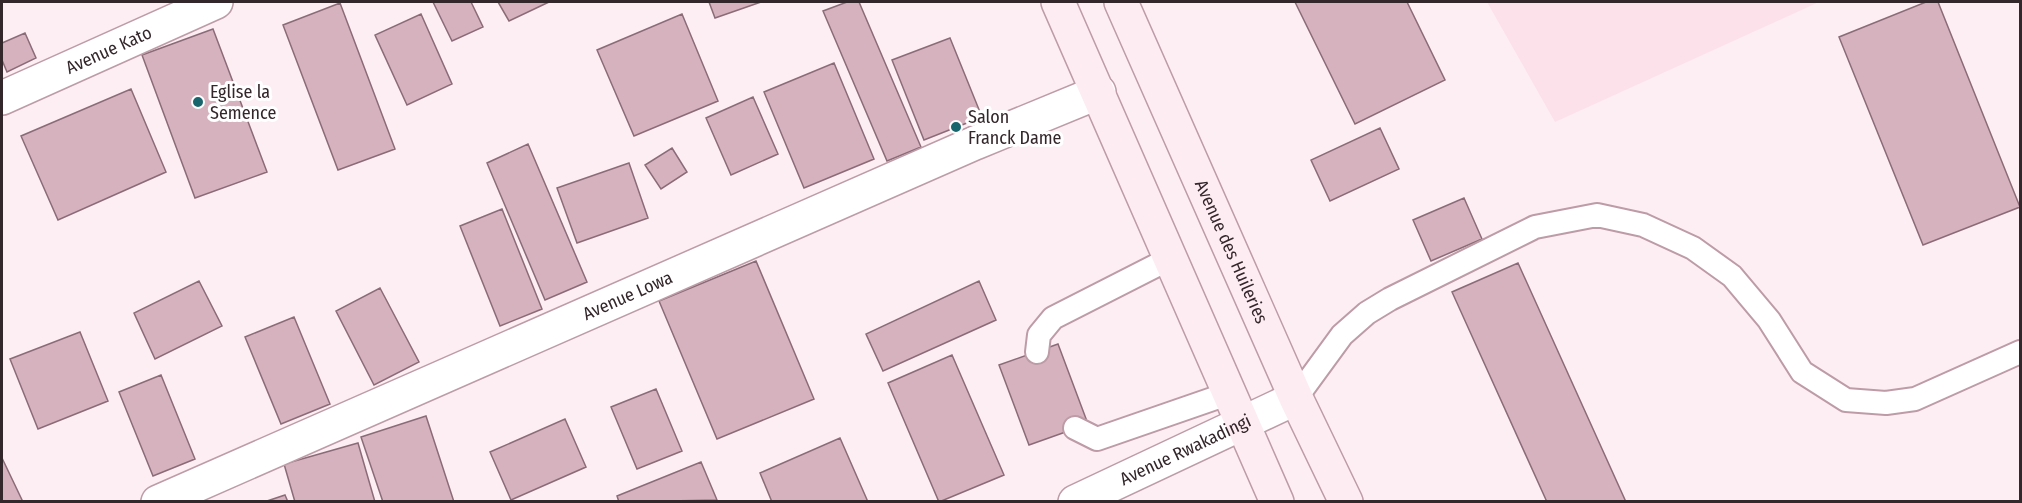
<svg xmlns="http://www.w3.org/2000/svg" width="2022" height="503" viewBox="0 0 2022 503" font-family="'Fira Sans Condensed',sans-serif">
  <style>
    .built { fill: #fce1ea }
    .building { fill: #d6b2bf; stroke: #8b6b77; stroke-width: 1.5 }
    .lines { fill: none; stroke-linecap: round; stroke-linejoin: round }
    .service-casing { stroke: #bd9ba7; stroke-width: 26 }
    .minor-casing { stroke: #bd9ba7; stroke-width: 36 }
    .tertiary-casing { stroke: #bd9ba7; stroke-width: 36 }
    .secondary-casing { stroke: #bd9ba7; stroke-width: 36 }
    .service { stroke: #fff; stroke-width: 22 }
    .minor { stroke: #fff; stroke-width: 33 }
    .tertiary { stroke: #fff; stroke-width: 33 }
    .secondary { stroke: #feecf3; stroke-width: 33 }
    .poi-dot { fill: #18656d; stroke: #fff; stroke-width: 2 }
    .labels { text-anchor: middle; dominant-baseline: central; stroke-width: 6; stroke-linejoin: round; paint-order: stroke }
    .street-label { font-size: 18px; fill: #34272c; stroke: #fff }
    .poi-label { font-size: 18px; fill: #34272c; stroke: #fff; text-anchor: start }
  </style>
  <rect width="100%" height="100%" fill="#fdeef3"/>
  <path class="built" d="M1487,2H1819L1555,122Z"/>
  <path class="building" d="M433,2H471L483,27L452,41Z
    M498,2H549L509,21Z
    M709,2H761L715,18Z
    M847,2H859L921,147L887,161L823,11Z
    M1295,2H1407L1445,80L1355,124Z
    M1926,2H1938L2020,207L1923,245L1839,37Z
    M340,3L395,149L338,170L283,25Z
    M421,14L452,84L407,105L375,35Z
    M682,14L718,101L634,136L597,50Z
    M213,29L267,172L195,198L142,55Z
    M25,33L36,58L7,72L2,60V43Z
    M950,38L982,117L924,140L892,60Z
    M834,63L874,159L804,188L764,92Z
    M131,89L166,172L58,220L21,136Z
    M753,97L778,154L731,175L706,118Z
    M1380,128L1399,169L1330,201L1311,160Z
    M528,144L587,282L545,300L487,163Z
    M672,148L687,172L661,189L645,165Z
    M629,163L648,218L577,243L557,188Z
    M1464,198L1482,239L1431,261L1413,220Z
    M502,209L542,309L500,326L460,226Z
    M756,261L814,399L717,439L659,301Z
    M1518,263L1626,502H1547L1452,292Z
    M199,281L222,326L155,359L134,313Z
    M979,281L996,320L883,371L866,334Z
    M380,288L419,362L374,385L336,311Z
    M294,317L330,404L281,424L245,337Z
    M80,332L108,401L38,429L10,359Z
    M1058,344L1088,424L1029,445L999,365Z
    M952,355L1004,475L939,502L888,383Z
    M161,375L195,459L153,476L119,392Z
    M656,389L682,451L637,469L611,407Z
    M426,416L454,502H383L361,437Z
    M565,419L586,467L511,500L490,452Z
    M840,438L868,502H772L760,473Z
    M358,443L375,502H295L284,464Z
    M2,458L23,502H2Z
    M701,462L717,500L619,502L617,496Z
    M285,495L288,502H264Z"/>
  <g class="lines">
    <g class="service-casing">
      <path id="service" d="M1037,352L1039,335L1053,318L1171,258
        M1296,398L1342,335L1367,313L1390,299L1535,227L1597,215L1643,225L1693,248L1732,276L1769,320L1802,372L1846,400L1886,403L1915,399L2020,352
        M1075,428L1097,439L1230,393"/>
    </g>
    <g class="minor-casing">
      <g id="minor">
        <path id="s1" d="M2,98L216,2"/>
        <path id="s2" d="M158,502L975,143L1099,92"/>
      </g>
    </g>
    <g class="tertiary-casing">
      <g id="tertiary">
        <path id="s3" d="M1075,502L1296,398"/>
      </g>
    </g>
    <g class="secondary-casing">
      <g id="secondary">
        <path d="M1058,2L1277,502"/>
        <path id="s4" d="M1121,2L1296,398L1346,502"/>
      </g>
    </g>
    <use href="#service" class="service"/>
    <use href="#minor" class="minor"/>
    <use href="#tertiary" class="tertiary"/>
    <use href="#secondary" class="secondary"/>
  </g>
  <g class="poi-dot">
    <circle cx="198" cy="102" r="6"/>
    <circle cx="956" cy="127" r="6"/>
  </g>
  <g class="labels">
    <g class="street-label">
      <text stroke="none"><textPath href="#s1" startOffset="117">Avenue Kato</textPath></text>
      <text stroke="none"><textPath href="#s4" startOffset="273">Avenue des Huileries</textPath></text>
      <text stroke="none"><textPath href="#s2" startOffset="513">Avenue Lowa</textPath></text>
      <text stroke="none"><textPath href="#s3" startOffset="122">Avenue Rwakadingi</textPath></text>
    </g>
    <g class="poi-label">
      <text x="210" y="92">Eglise la<tspan x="210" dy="21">Semence</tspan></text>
      <text x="968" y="117">Salon<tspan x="968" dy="21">Franck Dame</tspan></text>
    </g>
  </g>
  <rect width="2022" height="503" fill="none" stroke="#34272c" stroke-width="6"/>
</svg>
